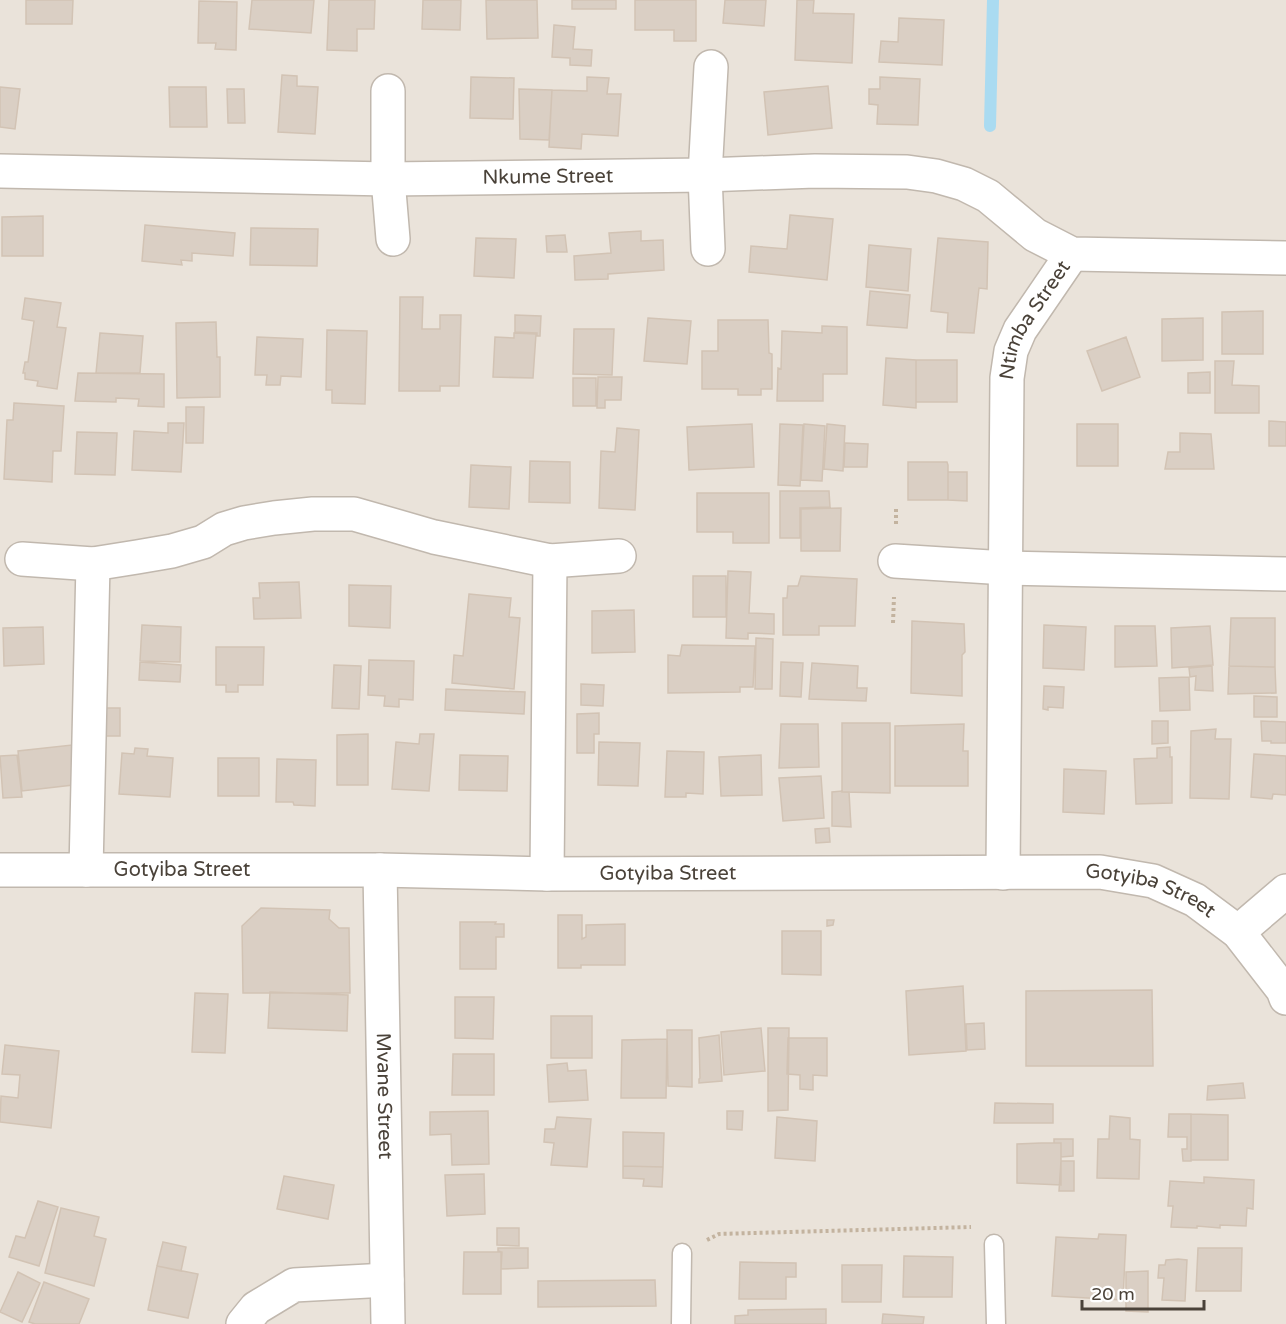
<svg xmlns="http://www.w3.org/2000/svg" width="1286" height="1324" viewBox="0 0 1286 1324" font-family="'Varela Round',sans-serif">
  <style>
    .residential { fill: #eae3da }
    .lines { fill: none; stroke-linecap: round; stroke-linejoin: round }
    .stream { stroke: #aadbf1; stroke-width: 12 }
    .building { fill: #dacfc4; stroke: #d2c3b4; stroke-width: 1.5 }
    .lane-casing { stroke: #c1b8ae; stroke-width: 21 }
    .street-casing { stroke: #c1b8ae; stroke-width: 36 }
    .path { stroke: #c3b39f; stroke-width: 4; stroke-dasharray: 3 3; stroke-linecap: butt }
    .lane { stroke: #fff; stroke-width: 18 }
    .street { stroke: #fff; stroke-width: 33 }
    .labels { text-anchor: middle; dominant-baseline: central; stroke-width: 5; stroke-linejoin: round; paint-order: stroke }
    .street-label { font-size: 20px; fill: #4a4239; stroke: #fff }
  </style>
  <rect width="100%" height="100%" fill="#f6f2ec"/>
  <path class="residential" d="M0,0H1286V1324H0Z"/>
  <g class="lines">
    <path class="stream" d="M990,126L993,0"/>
  </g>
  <path class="building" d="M26,0H73L72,24H26Z
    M252,0H314L311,33L249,29Z
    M329,0H375L374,29H357V51L327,50Z
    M423,0H461L460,30L422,29Z
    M486,0H537L538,38L487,39Z
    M572,0H616V9H572Z
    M635,0H696V41H674V30H635Z
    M725,0H766L764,26L723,23Z
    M797,0H814L813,13L854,14L852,63L795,60Z
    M199,1L237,2L236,50L215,49L216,43H198Z
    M899,18L944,20L942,65L879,62L881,41L898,42Z
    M554,25L575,27L573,49L592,50L591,66L570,65V58L552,57Z
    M282,75L297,76V86L318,87L315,134L278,132Z
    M471,77L514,78L513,119L470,118Z
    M587,77L609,78L607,94H621L618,136L582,134L581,149L549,147L552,90L587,91Z
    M880,77L920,79L918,125L877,124L878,105L869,104V89H880Z
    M828,86L832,128L768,135L764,92Z
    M0,87L20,89L15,129L0,127Z
    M169,87H206L207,127H170Z
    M227,89H244L245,123H228Z
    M519,89L552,90L549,140L520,139Z
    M790,215L833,219L827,280L749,272L751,246L787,249Z
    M43,216V256H2V217Z
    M145,225L235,233L233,256L192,253V261L181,260L182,265L142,261Z
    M251,228L318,229L317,266L250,265Z
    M641,231V241L663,240L664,270L608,274V279L575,280L574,256L611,253L609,233Z
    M565,235L567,252H547L546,236Z
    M476,238L516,239L514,278L474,276Z
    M938,238L988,242L987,289L979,288L974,333L947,332L948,313L931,311Z
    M869,245L911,249L908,291L866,287Z
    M870,291L910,295L907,328L867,325Z
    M400,297H423L422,329H440V315H461L459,386H440V391H399Z
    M25,298L61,303L57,327L66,328L57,389L37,386L38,381L25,379V373H23L25,362H28L34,321L22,319Z
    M1263,311V354H1222V312Z
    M515,315L541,316L540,336H537V333L515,332Z
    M648,318L691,321L687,364L644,361Z
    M1203,318V360L1162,361V319Z
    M718,320H768L769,353L772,354V389H761V395H738V389H702V351H718Z
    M216,322L217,357H220V397L177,398L176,323Z
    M822,326L847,327V374H823V401H777L778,368L781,369L782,331L822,333Z
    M574,329H614L612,375L573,374Z
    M327,330L367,331L365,404L332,403V390H326Z
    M100,333L143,336L140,373H96Z
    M514,333L536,334L533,378L493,377L495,337L514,338Z
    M257,337L303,339L301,377L281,376L280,385H266L267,375H255Z
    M1126,337L1140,377L1102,391L1087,351Z
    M886,358L916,360V408L883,405Z
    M916,360H957V402H916Z
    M1215,361H1234L1232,385L1259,386V413H1215Z
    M1210,372V393H1188V373Z
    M78,373L164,374V407L138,406L139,399L116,398V402L75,401Z
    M598,377H622L621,400H605V408H597Z
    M573,378H596V406H573Z
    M14,403L64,406L61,451H53L52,482L4,479L7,420H13Z
    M186,407H204L203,443H186Z
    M1269,421L1286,422V446H1269Z
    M168,423H184L181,472L132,470L134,431L168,433Z
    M752,424L754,467L689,470L687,427Z
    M780,424L803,425L800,486L778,485Z
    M804,424L825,426L822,481L801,480Z
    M827,424L845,426L843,471L824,469Z
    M1077,424H1118V466H1077Z
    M617,428L639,430L635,510L599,508L601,451L615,452Z
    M77,432L117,433L115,475L75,474Z
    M1180,433L1211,434L1214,469H1165L1168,452H1180Z
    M845,443L868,444L867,467H844Z
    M530,461L570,462V503L529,502Z
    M908,462H947L948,465V500H908Z
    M471,465L511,467L509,509L469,507Z
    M948,472H967V501L948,500Z
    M780,491H829L830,507L800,508V538H780Z
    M697,493H769V543H733V532H697Z
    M841,508L840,551H801V509Z
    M728,571L751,572L749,613L774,614V634L748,633V639L726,638Z
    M693,576H726V617H693Z
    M801,576L857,579L855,626H819V635H783V598H787L788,586H798Z
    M299,582L301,618L254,619L253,598H260L259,583Z
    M349,585L391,586L390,628L349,626Z
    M469,594L511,598L509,617L520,618L514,689L452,683L454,655L463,656Z
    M634,610L635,652L592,653V611Z
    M1231,618H1275V667L1229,666Z
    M912,621L964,624L965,652L962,655V696L911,693Z
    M142,625L181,627L180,662L140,661Z
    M1044,625L1086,627L1084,670L1043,668Z
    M1115,626H1155L1157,666L1115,667Z
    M1210,626L1213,665L1172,668L1171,628Z
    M43,627L44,664L4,666L3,628Z
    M756,638L773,639L772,689H755Z
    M682,645L755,646L753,687H740V692L668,693V655L680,656Z
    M216,647H264L263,685H238V692H226V685H216Z
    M369,660L414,661L413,700L399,699V707L384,706L385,696L368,695Z
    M140,662L181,665L180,682L139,680Z
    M781,662L803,663L801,697L780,696Z
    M812,663L858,666L857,688H867L866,701L809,699Z
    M334,665L361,666L359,709L332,708Z
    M1212,666L1213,691L1195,690L1196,676L1190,677L1189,668Z
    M1229,666L1275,667L1276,693L1228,694Z
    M1189,677L1190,710L1160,711L1159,678Z
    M581,684L604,685L603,706L581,705Z
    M1044,686L1064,687L1063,708L1048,707V710L1043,709Z
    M446,689L525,692L524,714L445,710Z
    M1254,696L1277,697V717H1254Z
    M98,708H120V736H98Z
    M599,713V734H594V753H577V714Z
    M1152,721H1168V743L1152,744Z
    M1261,721L1286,722V743H1271V741H1262Z
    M842,723H890V793L842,792Z
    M781,724H818L819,767L779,768Z
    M964,724L963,751H968V786H895V726Z
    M1216,729L1215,739H1231L1229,799L1190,798L1191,731Z
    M368,734V785H337V735Z
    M420,734H434L429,791L392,789L396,742L419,744Z
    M599,742L640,743L638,786L598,785Z
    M72,745L73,785L22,791L18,751Z
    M1170,747V757H1172V803L1136,804L1134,759L1157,758V748Z
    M135,748L148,749L147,756L173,758L170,797L119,794L122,753L134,754Z
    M667,751L704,752L703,794L686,793V797H665Z
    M1254,754L1286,756V795L1273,794L1272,799L1251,797Z
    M17,755L22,797L3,798L0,756Z
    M460,755L508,756L507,791L459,790Z
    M761,755L762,795L721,796L719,757Z
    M218,758H259V796H218Z
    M277,759L316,760L315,806L294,805L293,802H276Z
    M1064,769L1106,771L1104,814L1063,812Z
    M821,776L824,818L783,821L779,778Z
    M842,791V792H849L851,827L832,826V792Z
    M829,828L830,842L816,843L815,829Z
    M261,908L330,910L329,919L339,928H349L350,993H243L242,926Z
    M558,915H582V939L586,937V925L625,924V965H581V968H558Z
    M827,920H834L833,925L827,926Z
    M460,922H496L495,924H504V937H496V969H460Z
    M782,931H821V975L782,974Z
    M963,986L966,1051L909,1055L906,991Z
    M1152,990L1153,1066H1026V991Z
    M270,992L348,995L347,1031L268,1028Z
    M195,993L228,994L225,1053L192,1052Z
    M455,997H494L493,1039L455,1038Z
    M551,1016H592V1058H551Z
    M984,1023L985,1049L967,1050L966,1024Z
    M761,1028L765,1071L724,1075L721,1032Z
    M768,1028H789L788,1110L768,1111Z
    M667,1030H692V1087L668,1086Z
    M719,1035L722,1081L699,1083V1079L700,1078L699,1038Z
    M788,1038H827V1076L813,1075V1090L800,1089V1075L787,1074Z
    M667,1039L666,1098H621L622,1040Z
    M5,1045L59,1051L51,1128L0,1122L1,1096L18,1098L20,1075L2,1074Z
    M453,1054H494V1095H452Z
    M567,1063L568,1071L586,1070L588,1100L549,1102L547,1065Z
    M1243,1083L1245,1098L1207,1100L1208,1086Z
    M995,1103L1053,1104V1123H994Z
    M488,1111L489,1164L452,1165L451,1134L430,1135V1112Z
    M727,1111H743L742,1130L727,1129Z
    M1169,1114H1191V1161H1183L1182,1149H1187V1137H1168Z
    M1191,1114L1228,1115V1160H1191Z
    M1110,1116L1130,1118V1139L1140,1140L1139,1179L1097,1178L1098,1139H1109Z
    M557,1117L591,1119L587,1167L551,1165L554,1143L544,1142L545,1129H555Z
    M777,1117L817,1121L815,1161L775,1158Z
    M623,1132L664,1133L663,1167L623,1166Z
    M1054,1139H1073V1156L1061,1157V1143H1054Z
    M1041,1143H1061V1185L1017,1183V1144Z
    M1061,1161H1074V1191H1059Z
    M623,1166L663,1167L662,1187L643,1186L644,1179L623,1178Z
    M484,1174L485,1214L447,1216L445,1175Z
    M284,1176L334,1185L328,1219L277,1209Z
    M1204,1177L1254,1180L1253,1209L1247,1208L1246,1226L1220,1225V1228L1197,1226V1228L1171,1227L1173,1206H1168L1170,1181L1204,1183Z
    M38,1201L58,1207L39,1266L9,1257L16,1236L25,1238Z
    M61,1208L99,1217L94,1236L106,1239L94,1286L45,1273Z
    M497,1228H519V1246L497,1245Z
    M1099,1234L1126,1235L1123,1300L1052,1296L1056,1237L1098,1239Z
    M163,1242L186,1247L181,1271L157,1266Z
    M498,1248H528V1268L501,1269L502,1252L498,1251Z
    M1198,1248H1242L1241,1291H1196Z
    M464,1252H501V1294H463Z
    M904,1256L953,1257L952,1297H903Z
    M1178,1259L1187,1260L1185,1301L1162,1300L1164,1278H1158L1159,1265H1165L1166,1260Z
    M740,1262L796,1263V1277H786V1299H739Z
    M842,1265H882L881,1302H842Z
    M157,1266L198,1274L188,1318L148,1310Z
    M1148,1271V1312L1126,1311V1272Z
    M18,1272L40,1283L22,1322L0,1312Z
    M655,1280L656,1306L538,1307V1281Z
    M44,1282L89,1299L79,1324H35L29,1322Z
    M826,1309V1324H735V1316L748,1315V1310Z
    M883,1314L924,1317L923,1324H882Z"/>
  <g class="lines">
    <g class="lane-casing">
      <path id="lane" d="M994,1244L996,1324
        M681,1324L682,1253"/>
    </g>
    <g class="street-casing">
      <g id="street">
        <path d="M388,91V179L393,239"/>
        <path id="s1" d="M0,171L388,179L705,175L815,171L907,172L936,176L964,184L988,196L1035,235L1072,254L1286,258"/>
        <path d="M708,249L705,175L711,67"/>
        <path d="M22,559L93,564L137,557L172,551L203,542L224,529L244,523L274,518L313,514H354L434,537L550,561L619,556"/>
        <path d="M895,561L1006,568L1286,574"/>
        <path id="s2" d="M0,870H380L547,874L1100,872L1153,881L1195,900L1238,932L1283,990L1286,998"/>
        <path d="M86,870L93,564"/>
        <path id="s3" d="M380,870L388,1324"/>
        <path id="s4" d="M1003,873L1007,378L1011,351L1020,330L1072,254"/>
        <path d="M547,874L550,561"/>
        <path d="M1238,932L1286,891"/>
        <path d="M243,1324L256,1308L294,1285L387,1280"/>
      </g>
    </g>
    <path class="path" d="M896,524V508
      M893,623L894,597
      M707,1240L719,1234L971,1227"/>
    <use href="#lane" class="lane"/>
    <use href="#street" class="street"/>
  </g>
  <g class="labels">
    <g class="street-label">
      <text stroke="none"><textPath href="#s1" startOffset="548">Nkume Street</textPath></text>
      <text stroke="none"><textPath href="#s4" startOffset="560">Ntimba Street</textPath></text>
      <text stroke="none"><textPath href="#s2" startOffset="182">Gotyiba Street</textPath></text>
      <text stroke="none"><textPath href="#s2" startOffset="668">Gotyiba Street</textPath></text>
      <text stroke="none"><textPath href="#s2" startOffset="1154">Gotyiba Street</textPath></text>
      <text stroke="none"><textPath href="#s3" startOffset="226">Mvane Street</textPath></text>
    </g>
  </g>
  <path d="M1082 1300v9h122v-9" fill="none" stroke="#4a4239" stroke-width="3"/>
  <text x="1091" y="1300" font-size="18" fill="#4a4239" stroke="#ffffff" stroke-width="4.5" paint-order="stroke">20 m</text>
</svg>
